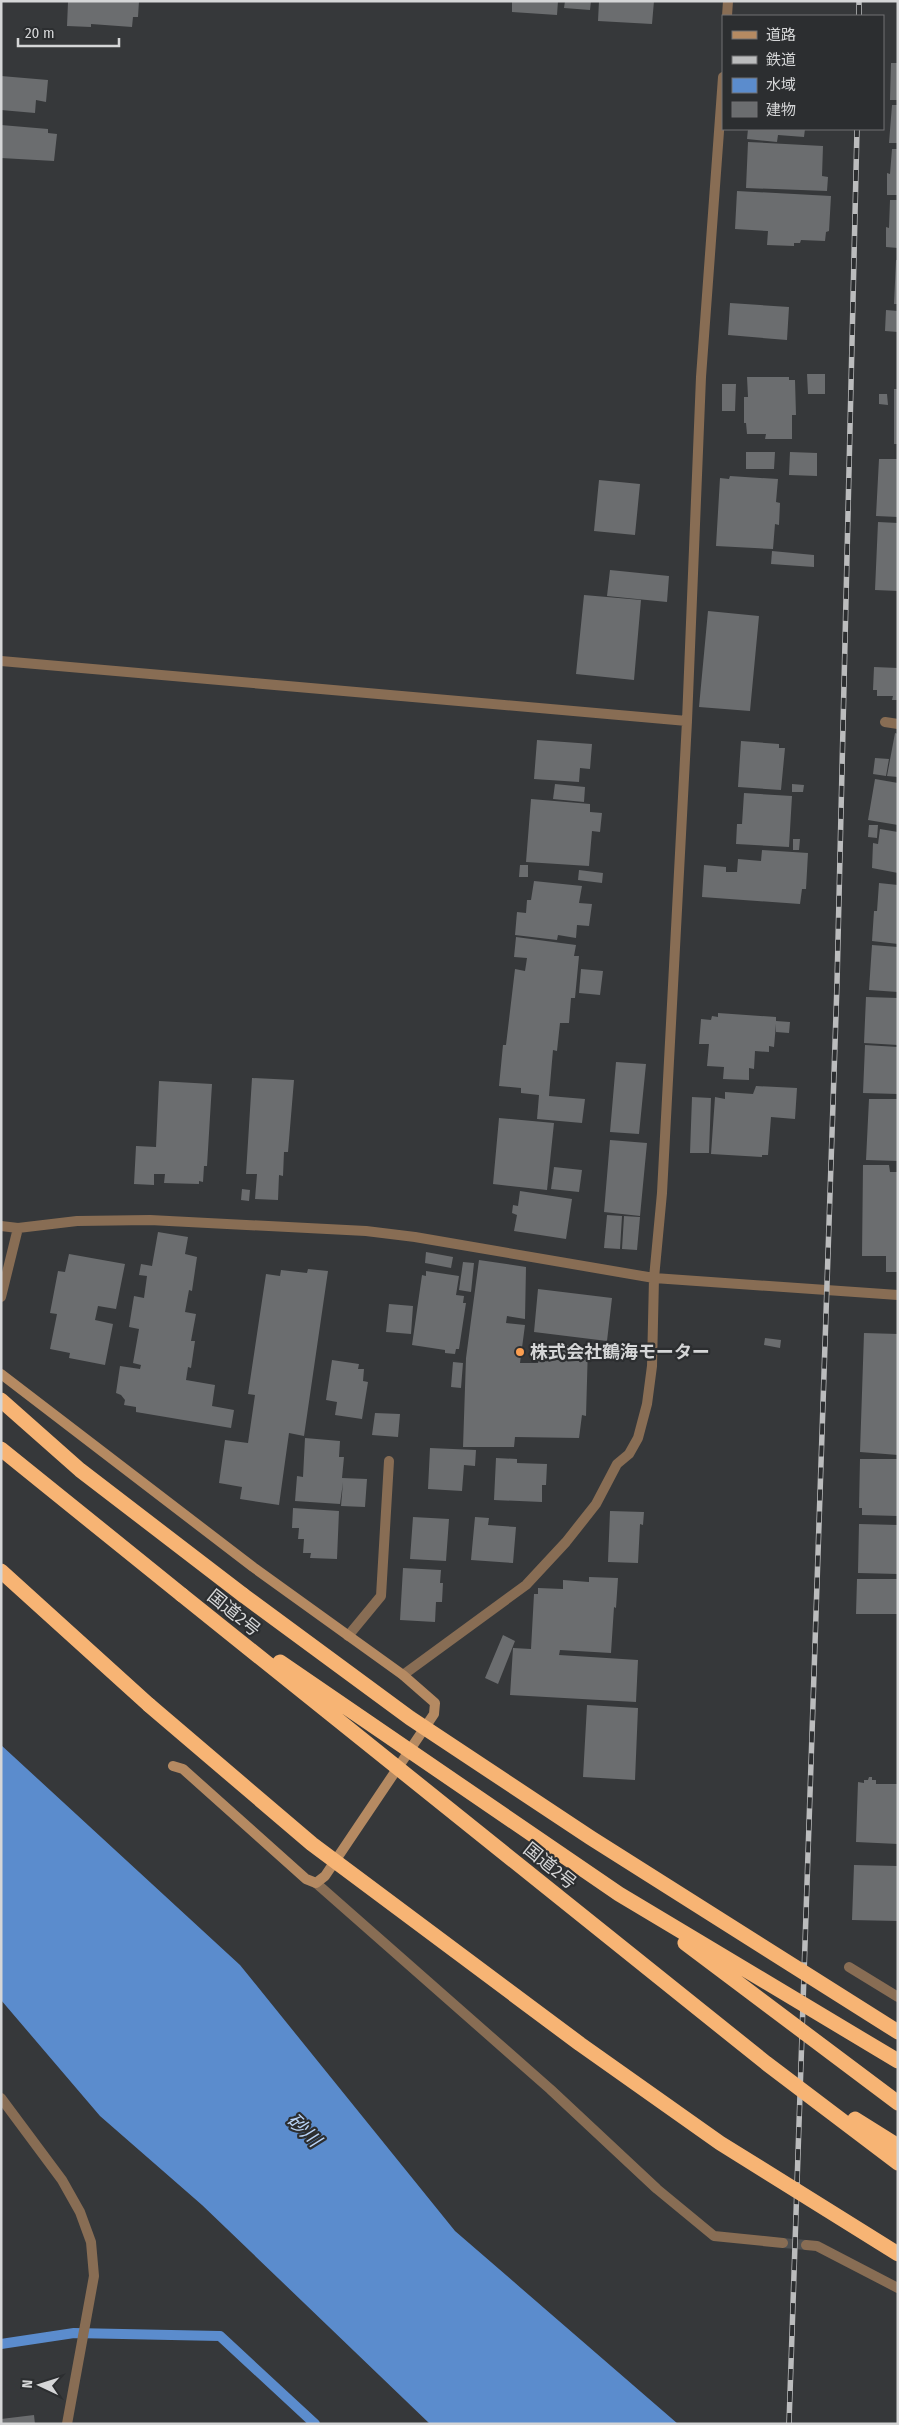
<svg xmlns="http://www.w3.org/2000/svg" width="899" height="2425" viewBox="0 0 899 2425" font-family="'Fira Sans Condensed','Noto Sans JP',sans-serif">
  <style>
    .water { fill: #5b8ccd }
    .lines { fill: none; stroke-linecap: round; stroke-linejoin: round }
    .stream { stroke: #5b8ccd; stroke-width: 10 }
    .building { fill: #6b6d6f }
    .street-tunnel { stroke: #4e5052; stroke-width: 10; stroke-dasharray: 10 5; stroke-linecap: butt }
    .street { stroke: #886d54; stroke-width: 10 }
    .secondary { stroke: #b58a62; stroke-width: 10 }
    .highway { stroke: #f7b474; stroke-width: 15 }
    .rail-casing { stroke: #bbbcbd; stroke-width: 5.5 }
    .rail { stroke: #2c2e30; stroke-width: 4; stroke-dasharray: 11; stroke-linecap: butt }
    .highway-bridge { stroke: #f7b474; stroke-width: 15 }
    .poi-dot { fill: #fb9e50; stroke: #2c2e30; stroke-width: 2 }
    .labels { text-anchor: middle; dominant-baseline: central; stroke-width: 4.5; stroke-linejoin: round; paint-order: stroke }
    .poi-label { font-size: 18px; font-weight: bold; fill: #d5d6d7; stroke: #2c2e30; text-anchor: start }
    .street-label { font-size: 18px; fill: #d5d6d7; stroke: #2c2e30 }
    .water-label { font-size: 19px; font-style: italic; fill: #b9d4f7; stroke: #2c2e30 }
  </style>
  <rect width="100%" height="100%" fill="#36383a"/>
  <path class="water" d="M1,1745L240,1965L455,2231L678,2424H430L202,2205L100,2116L1,2000Z"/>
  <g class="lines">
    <path class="stream" d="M1,2344L74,2333L220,2336L315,2424"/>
  </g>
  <path class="building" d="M72,1H139L138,17H133L132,27L91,24V27L67,26L68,2Z
    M512,1H558L557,15L512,12Z
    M565,1H591L590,10L564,8Z
    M599,1H654L652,24L598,21Z
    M891,63H898V100H890Z
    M1,76L48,80L46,102L36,100L35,113L1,110Z
    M892,105H898V143H889Z
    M1,125L48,129V133L57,134L54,161L1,158Z
    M748,129H805L804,137L778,135L777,142L747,139Z
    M748,142L823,146L822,176L828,177L827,191L746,188Z
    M892,149H898V195H887V173L890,174Z
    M737,191L831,196L829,231L826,232L825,241L801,240L800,243H794V246L767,245L768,231L735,229Z
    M890,200H898V248L886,247V227L889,228Z
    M896,260H898V304H894Z
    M730,303L789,307L787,340L728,335Z
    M886,310L898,311V332L885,331Z
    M807,374H825V394H808Z
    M747,377H789V380H795L796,415H792V439H765L766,434H747L746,423H744V397H748Z
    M722,384H736L735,411H722Z
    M894,389H898V444H894Z
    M879,394H887L888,405L879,404Z
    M746,452H775L774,469H746Z
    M790,452L817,453V476L789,475Z
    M879,459H898V517L876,516Z
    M730,476L778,479L776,502L780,503L779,525L775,524L773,549L716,546L720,478L729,479Z
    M599,480L640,484L635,535L594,531Z
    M878,522L898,523V591L875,590Z
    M772,551L814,555V567L771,564Z
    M610,570L669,576L667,602L607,596Z
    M584,595L641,600L634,680L576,674Z
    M708,611L759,616L750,711L699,707Z
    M874,667L898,668V700H892L893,696H877V690H873Z
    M895,733L898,734V777L887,776Z
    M537,740L592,744L590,769L580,768L579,782L534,779Z
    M741,741L779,744V748H785L781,790L738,787Z
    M875,758L889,759L886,776L873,774Z
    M875,779L898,783V825L868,820Z
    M555,784L585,787L584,802L553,799Z
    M792,784L804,785L803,792H792Z
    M744,793L792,796L789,847L736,844L737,824H742Z
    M531,799L590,804V812L602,813L600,832L592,831L589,866L526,862Z
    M869,825H878L877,838L868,837Z
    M880,829L898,832V873L872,868L873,843L878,844Z
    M793,839H800L799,850H793Z
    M762,850L808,853L806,889H802L800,904L702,897L704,865L726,867V872H737L738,859L761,861Z
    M520,865H528V877H519Z
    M579,870L603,873L602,883L578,880Z
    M534,881L582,886L579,903L592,904L589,926L577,925L576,938L558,935L557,940L515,935L517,912L526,913L527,900H531Z
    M879,883L898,885V944L872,941L874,911H877Z
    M516,937L576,945L574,956H579L575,998H571L569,1023H560L557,1051L553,1050L549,1096L585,1099L582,1123L537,1119L539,1095L521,1093V1088L499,1086L503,1045H506L515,969L525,971L527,958L514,957Z
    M872,945L898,947V992L869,990Z
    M581,969L603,971L600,995L579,993Z
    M866,997L898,998V1045L864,1043Z
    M718,1013L776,1017V1021L790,1022L789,1033L776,1032V1024L774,1047L769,1046V1052L755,1051L754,1069L749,1068V1080L723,1079L724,1067L707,1066L709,1044H699L701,1019L711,1020L712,1016L718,1017Z
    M865,1045L898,1047V1094L863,1093Z
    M616,1062L646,1064L639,1134L610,1132Z
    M252,1078L294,1080L288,1152H284L283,1176L279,1175L278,1200L255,1199L257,1174H246Z
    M159,1081L212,1084L207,1166H204L203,1182L199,1181V1184L164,1183L165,1174H154V1185L134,1184L136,1146L156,1147Z
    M756,1086L797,1088L795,1119L771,1117L768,1155H762V1157L711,1154L715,1097L725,1099V1092L753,1094Z
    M692,1097L711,1098L709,1153H690Z
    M869,1099H898V1161L866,1160Z
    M499,1118L554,1123L547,1190L493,1184Z
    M610,1140L647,1143L640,1216L604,1212Z
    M863,1165H889L890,1172H898V1272H886V1256H862Z
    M554,1167L582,1170L579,1192L551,1189Z
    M242,1189L250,1190L249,1201L241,1200Z
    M520,1191L572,1199L566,1239L514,1231L517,1215L512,1213L513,1205L518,1206Z
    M607,1215L622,1216L620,1249L604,1248Z
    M624,1216L640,1217L637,1250L622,1249Z
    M158,1232L188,1237L185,1254L197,1257L192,1291L189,1290L185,1312L196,1314L191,1341H195L191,1368L188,1367L186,1380L215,1385L212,1406L234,1410L231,1428L136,1412V1407L124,1405L125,1400L121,1395L116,1393L120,1366L140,1369L141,1365L133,1363L139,1329L129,1327L134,1296L144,1298L147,1276L139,1275L141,1264L152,1266Z
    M426,1252L453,1257L451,1268L425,1263Z
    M69,1254L125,1264L116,1309L98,1306L95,1320L113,1324L105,1365L69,1358L70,1353L50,1349L57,1314L50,1313L58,1271L65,1272Z
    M479,1260L526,1267L525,1319L507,1316L506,1323L525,1325L520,1363H538L541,1344L588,1346L586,1416L582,1415L579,1438L515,1437L514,1447H463L466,1358Z
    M463,1262L474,1263L471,1292L459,1290Z
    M308,1269L328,1271L304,1436L289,1433L279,1505L240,1499L242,1487L219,1483L225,1440L248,1443L255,1395L248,1394L266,1274L280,1276L281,1270L307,1273Z
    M426,1271L459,1276L456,1295L464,1296L463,1303H466L459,1349H456L455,1354L445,1353V1350L412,1345L422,1275L426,1276Z
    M538,1289L612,1298L607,1341L534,1332Z
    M389,1304L413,1306L411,1334L386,1332Z
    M864,1333L898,1334V1455L860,1452Z
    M765,1338L781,1340L780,1348L764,1345Z
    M332,1360L359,1364L358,1369H364L363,1381L368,1382L362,1419L335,1415L337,1402L326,1400Z
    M453,1362L463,1363L461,1388L451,1387Z
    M375,1413L400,1414L398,1437L372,1435Z
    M305,1438L340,1441L339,1457H344L342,1478L367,1479L365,1507L341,1506L343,1482L340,1504L295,1501L297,1476L303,1477Z
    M430,1448L476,1450L475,1466L464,1465L462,1491L428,1489Z
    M496,1458L517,1459V1463L547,1464L546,1485H542V1502L494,1500Z
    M860,1459H898V1516L862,1515V1508H859Z
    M293,1508L339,1511L337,1559L310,1558L311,1553H303L304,1539H298L299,1528H292Z
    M610,1511L644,1512L643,1525L640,1524L638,1563L608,1562Z
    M413,1517L449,1519L446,1561L410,1559Z
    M475,1517L489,1518L488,1525L516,1527L513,1563L471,1560Z
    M859,1524L898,1525V1574L858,1573Z
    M403,1568L441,1570L440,1583H443L442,1602H436L435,1622L400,1620Z
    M589,1577L618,1578L616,1608L614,1607L611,1653L560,1650L559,1655L638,1660L636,1702L510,1695L513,1648L531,1649L534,1594H538V1588L563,1589V1580L589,1582Z
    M857,1579H898V1614H856Z
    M503,1635L515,1641L498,1684L485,1678Z
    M587,1705L638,1708L635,1780L583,1777Z
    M869,1777H872V1780H876V1784H898V1844L856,1842L858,1782L864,1783V1780H868Z
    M854,1865L898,1866V1921L852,1920Z
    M34,2415L35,2424H1V2419Z"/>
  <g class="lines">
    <path class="street-tunnel" d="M783,2243L806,2245"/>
    <path class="street" d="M727,16L728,1
      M1,661L687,721
      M885,722L898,724
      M1,1226L18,1228
      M1,1297L18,1228L77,1221L150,1220L366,1231L415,1237L654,1278L898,1295
      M348,1636L381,1596L389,1461
      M403,1675L526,1585L566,1542L596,1504L617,1464L629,1454L638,1438L647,1404L652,1366L654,1278L662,1193L687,721L701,377L723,77
      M316,1883L550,2089L657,2189L714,2236L783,2243
      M849,1967L898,1997
      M1,2098L62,2180L80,2212L91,2242L94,2276L67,2424
      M806,2245L817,2246L898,2288"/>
    <path class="secondary" d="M1,1374L253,1567L403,1675L435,1703L434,1714L325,1876L316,1883L306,1879L183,1769L173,1766"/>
    <path class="highway" d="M1,1400L80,1470L243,1595
      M1,1449L182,1595
      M1,1571L149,1705"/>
    <g class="rail-casing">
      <path id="rail" d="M859,16V1
        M789,2424L837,984L857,129"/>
    </g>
    <use href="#rail" class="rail"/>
    <path class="highway-bridge" d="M182,1595L766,2063L898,2163
      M243,1595L410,1718L591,1838L898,2032
      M280,1662L619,1894L898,2061
      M149,1705L312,1844L580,2044L720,2143L898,2254
      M685,1943L898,2103
      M855,2119L898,2146"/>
  </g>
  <circle class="poi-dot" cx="520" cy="1352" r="5"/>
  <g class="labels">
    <g class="poi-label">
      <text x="530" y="1352">株式会社鶴海モーター</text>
    </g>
    <g class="street-label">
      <text transform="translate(234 1613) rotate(39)">国道2号</text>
      <text transform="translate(550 1866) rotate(39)">国道2号</text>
    </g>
    <g class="water-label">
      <text transform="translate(304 2130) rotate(44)">砂川</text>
    </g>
  </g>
  <rect width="899" height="2425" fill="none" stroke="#d5d6d7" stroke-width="5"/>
  <rect x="722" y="15" width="162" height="115" fill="#2c2e30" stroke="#707173"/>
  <rect x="732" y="31" width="25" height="8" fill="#b58a62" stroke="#707173"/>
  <text x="766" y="40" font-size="15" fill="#d5d6d7">道路</text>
  <rect x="732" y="56" width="25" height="8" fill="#bbbcbd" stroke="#707173"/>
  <text x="766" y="65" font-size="15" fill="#d5d6d7">鉄道</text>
  <rect x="732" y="78" width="25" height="15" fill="#5b8ccd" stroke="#707173"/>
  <text x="766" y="90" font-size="15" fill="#d5d6d7">水域</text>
  <rect x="732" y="102" width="25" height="15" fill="#6b6d6f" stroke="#707173"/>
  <text x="766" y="115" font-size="15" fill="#d5d6d7">建物</text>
  <g transform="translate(40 2385) rotate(274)" stroke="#2c2e30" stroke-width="4" paint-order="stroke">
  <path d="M0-4L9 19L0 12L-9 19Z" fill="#d5d6d7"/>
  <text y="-8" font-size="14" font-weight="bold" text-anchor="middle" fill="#d5d6d7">N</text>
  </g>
  <path d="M18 38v8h101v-8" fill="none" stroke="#d5d6d7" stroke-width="2.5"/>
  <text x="25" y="38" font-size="15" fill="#d5d6d7" stroke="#2c2e30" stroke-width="4" paint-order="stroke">20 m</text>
</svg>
